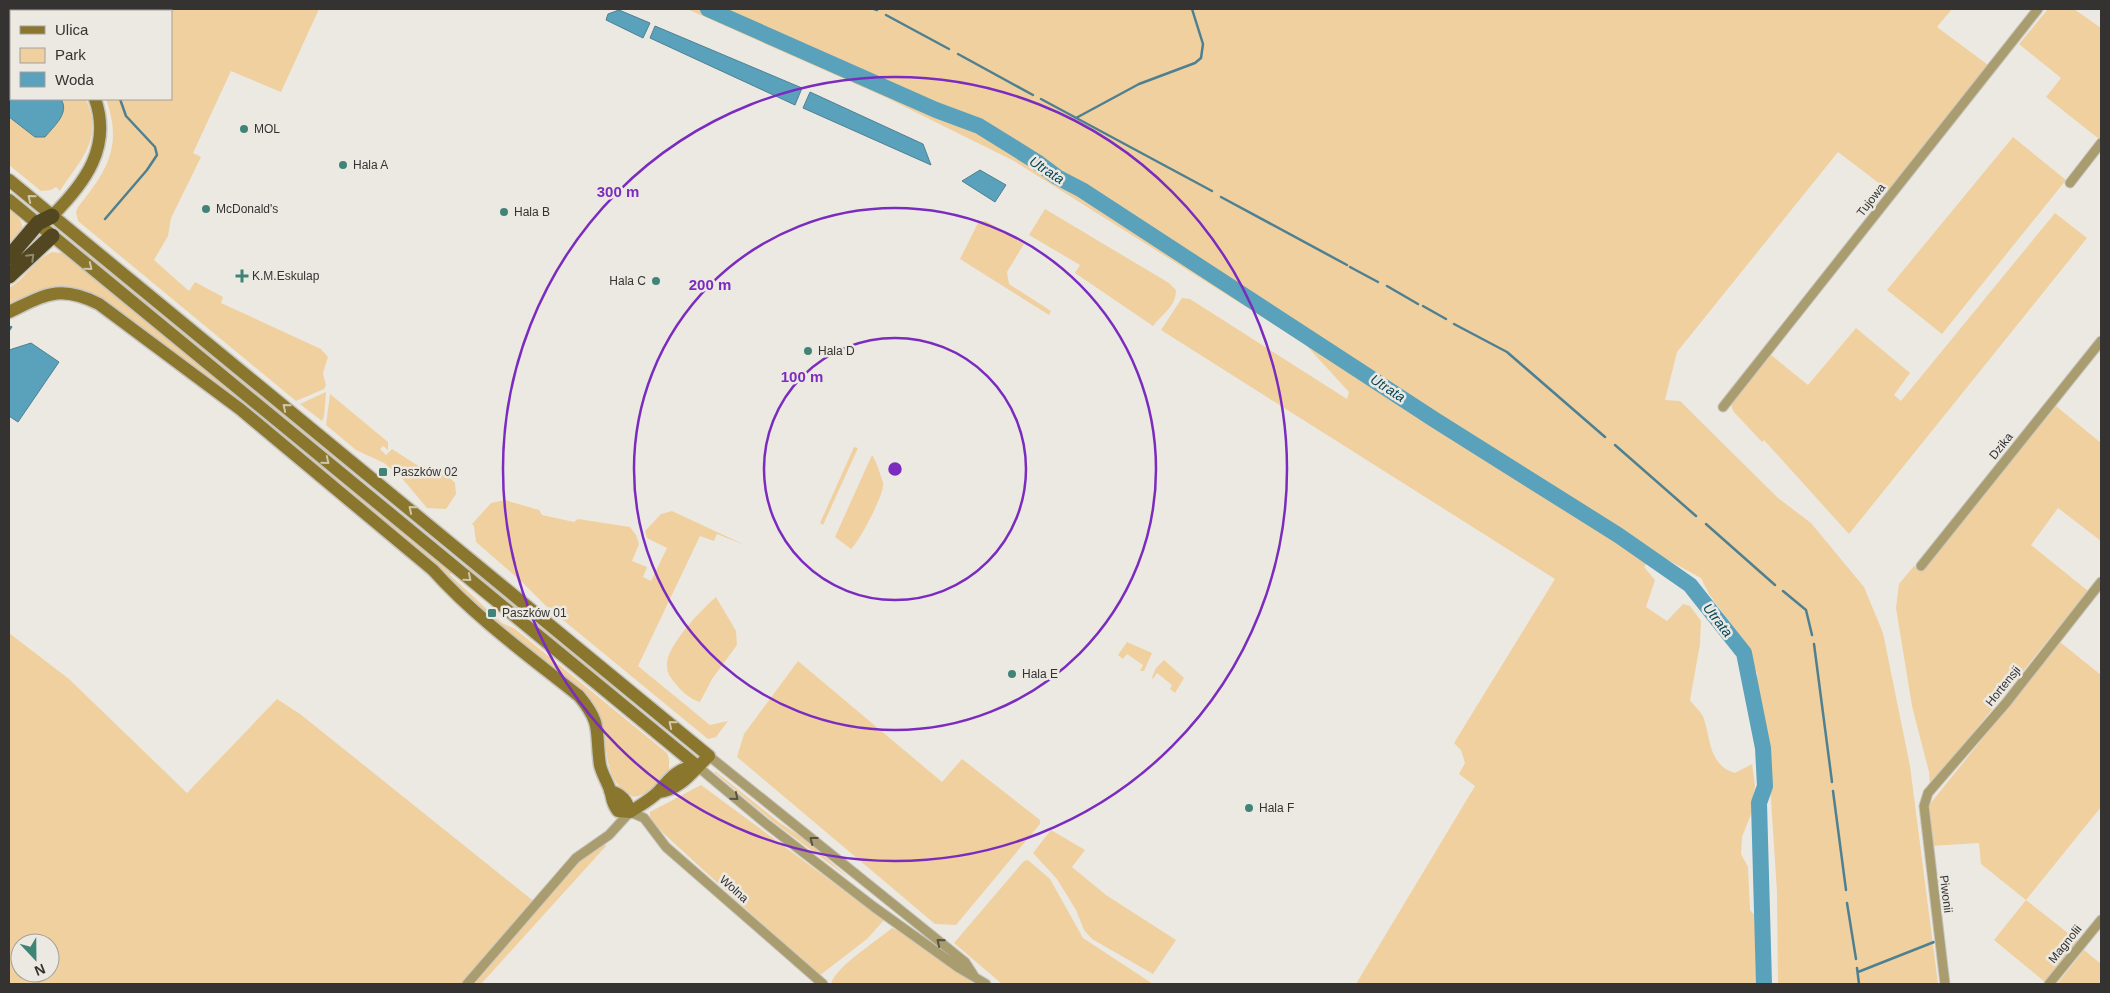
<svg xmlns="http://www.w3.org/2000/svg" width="2110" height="993" viewBox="0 0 2110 993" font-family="Helvetica,sans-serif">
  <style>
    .green { fill: #f0d09e; fill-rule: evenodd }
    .water { fill: #5aa1bc; stroke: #4f8092 }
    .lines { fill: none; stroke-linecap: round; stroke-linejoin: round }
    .stream { stroke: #4f8092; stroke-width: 2.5 }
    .river { stroke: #5aa1bc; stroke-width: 16 }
    .street-casing { stroke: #c7c5bf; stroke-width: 11 }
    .secondary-casing { stroke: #c7c5bf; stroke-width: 15 }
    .highway-casing { stroke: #c7c5bf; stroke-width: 18 }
    .street { stroke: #a99c6f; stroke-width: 9 }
    .secondary { stroke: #8a762c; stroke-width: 12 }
    .highway { stroke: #524721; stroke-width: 15 }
    .oneway { stroke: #cfc6ac }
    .oneway2 { stroke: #90886f }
    .oneway3 { stroke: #585244 }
    .ring { fill: none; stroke: #7b2cbf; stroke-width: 2.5 }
    .poi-dot { fill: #408477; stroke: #ece9e3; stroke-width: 2 }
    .labels { text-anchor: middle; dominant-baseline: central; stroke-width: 5; stroke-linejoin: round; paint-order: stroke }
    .poi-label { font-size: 12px; fill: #353331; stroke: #ece9e3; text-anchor: start }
    .street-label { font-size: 12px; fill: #353331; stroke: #ece9e3 }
    .water-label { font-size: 14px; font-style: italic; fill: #044558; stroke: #ece9e3 }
    .centre { fill: #7b2cbf; stroke: #ece9e3; stroke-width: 2.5 }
    .ring-label { font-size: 15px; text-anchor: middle; font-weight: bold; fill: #7b2cbf; stroke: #ece9e3; stroke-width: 5; stroke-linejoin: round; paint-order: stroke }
  </style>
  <rect width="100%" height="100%" fill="#ece9e3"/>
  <path class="green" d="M55,9H319L281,92L231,71L193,153L201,157L171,218L168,236L154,260L189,291L195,282L223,297L221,303L321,349L328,357L323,373L326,385L324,389L296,401L78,221L76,212L78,207C107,171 123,146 106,99H171V11H56Z
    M687,9H1952L1937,27L1988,65L1888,190L1838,152L1677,352L1665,400L1680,401L1778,498L1811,523L1864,587L1883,633L1910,766L1938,984H1778L1777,892L1771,800L1757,689V673L1742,639L1709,594L1701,578L1655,553L1644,567L1655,580L1646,607L1667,621L1683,604L1690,606L1701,621L1700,644L1690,700C1694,706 1702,712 1704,719C1711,741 1709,765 1735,773L1752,764L1755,786L1751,814L1742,837L1741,854L1748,867L1750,910L1757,918L1756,984H1356L1475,786L1459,774L1465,763L1461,750L1454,743L1555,579L1161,330L1182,298L1190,299L1347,399L1349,392L1305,344L1014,161L887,98Z
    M2048,9H2074L2101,28V136L2099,139L2046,97L2061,78L2019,44Z
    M61,99H86C104,140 80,160 60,191L56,187L51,190L41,191L9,165V118L35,137L64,104Z
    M2013,137L2066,180L1942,334L1887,290Z
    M9,208C30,226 23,231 9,251Z
    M1045,209L1169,283L1176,290C1176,307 1162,314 1153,326L1075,273L1080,265L1029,235Z
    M2055,213L2087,238L1849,534L1764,440L1762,442L1733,411L1731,404L1771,355L1808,385L1856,328L1910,373L1894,395L1901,401Z
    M979,221H986L1024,244L1007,272L1009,284L1051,311L1049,315L960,259Z
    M61,233L162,313L429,533L250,391Z
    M52,252L62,253L452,571L450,575L502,623L515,629L667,753L669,759V773C659,783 648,795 634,797C594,779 615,731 592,701C583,688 568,679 555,669C519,640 474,612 447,574L249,411L103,300C62,276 46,286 9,306V288C26,278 35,259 52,252Z
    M326,392L324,417L322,421L300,404Z
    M330,394L388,442V450L383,446L380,449L386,455L392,449L420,467L425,466L451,479L455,483L456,494L446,509L427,508L401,477L384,463L356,450L326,425Z
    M2056,406L2101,443V541L2058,508L2031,545L2088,591L1930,786L1929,772L1912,706L1896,608L1899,584L1914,566L1920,571Z
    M854,447L858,448L823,525L820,523Z
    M872,455C878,464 880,475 883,482C886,492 859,542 851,549L835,537Z
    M505,500L539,510L542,515L574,522L578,519L630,527L636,535L639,544L632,561L647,567L643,577L651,581L667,548L647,538L645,531L661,514L672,511L747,546L717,534L714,541L700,536L638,666L710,725L728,721L716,737L708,739L546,606L521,581L476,542L474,526L472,524L491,503Z
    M471,565L671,730L669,732L622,694L588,670L466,570Z
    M716,597L736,631L737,645L712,679L700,702C690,699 681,691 675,683C671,678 667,674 667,666C665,647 702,609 716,597Z
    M9,633L69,679L187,793L277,699L300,714L536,903L464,984H9ZM20,943H50V973H20Z
    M1127,642L1152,653L1144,671H1140L1143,665L1127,654L1123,659L1118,655Z
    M2060,642L2101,675V807L2026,900L2078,941L2045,982L1994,940L2026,900L1981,864L1979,843L1931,846L1927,816L1930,804Z
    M1164,660L1184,678L1175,693L1170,689L1172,685L1157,673L1153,679L1152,677L1156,668Z
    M798,661L942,782L962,759L1040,820V824L956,925L935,924L737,757L744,734Z
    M714,772H716L780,823L803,838L849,878L772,821Z
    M701,785L884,920L867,939L819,976L650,821V812Z
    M1051,830L1085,850L1072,867L1106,895L1176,940L1153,974L1092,939L1084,930L1076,910L1057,879L1033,853Z
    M604,844L606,846L481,984H470L567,873L588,852Z
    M1028,860L1050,879L1083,938L1153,984H1002L954,943L1024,861Z
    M892,928L906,934L974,984H831C835,967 877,941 892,928Z
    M2084,950L2101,964V984H2057Z"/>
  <path class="water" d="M619,10L650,23L643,38L606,20L608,14Z
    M655,26L802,88L795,105L650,38Z
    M11,86V99H61C70,113 54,126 45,137H35L9,117V89Z
    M810,92L923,144L931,165L803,108Z
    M980,170L1006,185L995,202L962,181Z
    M31,343L59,362L18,422L9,416V350Z"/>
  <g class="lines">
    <path class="stream" d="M874,9L877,10
      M886,15L949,49
      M958,54L1033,95
      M1041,99L1212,191
      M1076,118L1139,84L1195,63L1201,58L1203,44L1192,9
      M1221,197L1347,265
      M105,219L147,170L157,155L155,147L126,116L120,99
      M1350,267L1378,282
      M1387,286L1418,304
      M1423,306L1446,319
      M1454,324L1507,352L1605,437
      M9,330L11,327
      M1615,445L1696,516
      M1706,524L1775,585
      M1783,591L1806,610L1812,635
      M1814,644L1832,782
      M1833,791L1846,890
      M1847,903L1856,959
      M1857,968L1859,984
      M1858,972L1934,942"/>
    <path class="river" d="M708,9L936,110L979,126L1037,162L1057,177L1082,190L1435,420L1618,535L1690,585L1744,653L1763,748L1765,786L1759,803L1764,984"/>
    <g class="street-casing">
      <path id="street" d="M2070,183L2101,143
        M1723,407L2038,9
        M1921,566L2101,341
        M709,756L965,962L974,976
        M697,766L764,822L874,907L959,968L986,984
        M467,984L576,858L609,835L630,812L644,818L666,847L823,984
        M1945,984L1924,806L1928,793L2006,703L2101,582
        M2049,984L2101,920"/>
    </g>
    <g class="secondary-casing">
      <path id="secondary" d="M44,9L45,11
        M9,180L709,756C693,770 682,789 659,792
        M9,200L697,766
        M52,216C85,183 112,147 95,99
        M9,312C45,295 59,284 99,304L240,409L433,570C476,618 529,656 579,696C603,725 595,731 600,765C602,774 607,781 610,790C613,799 611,802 618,811L630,812C639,806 652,799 659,791C670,778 679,767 697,766
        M610,791C622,794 627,801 630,812"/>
    </g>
    <g class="highway-casing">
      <path id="highway" d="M9,257L38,223L52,216
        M9,276L52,236"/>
    </g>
    <use href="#street" class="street"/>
    <use href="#secondary" class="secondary"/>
    <use href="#highway" class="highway"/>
  </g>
  <defs><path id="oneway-chevron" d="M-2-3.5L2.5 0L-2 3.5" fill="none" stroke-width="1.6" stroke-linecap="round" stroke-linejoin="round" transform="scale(1.25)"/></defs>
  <g class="oneway">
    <use href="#oneway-chevron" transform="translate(31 198) rotate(-141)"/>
    <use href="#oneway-chevron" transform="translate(89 267) rotate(39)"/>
    <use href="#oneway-chevron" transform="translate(286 407) rotate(-141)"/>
    <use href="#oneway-chevron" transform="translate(326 461) rotate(39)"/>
    <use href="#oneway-chevron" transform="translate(412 509) rotate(-140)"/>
    <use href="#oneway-chevron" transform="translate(468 578) rotate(40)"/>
    <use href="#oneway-chevron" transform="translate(672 724) rotate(-140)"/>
  </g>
  <use class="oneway2" href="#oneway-chevron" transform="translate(31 257) rotate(-45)"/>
  <g class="oneway3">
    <use href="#oneway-chevron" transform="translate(735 797) rotate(40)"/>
    <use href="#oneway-chevron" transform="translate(813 840) rotate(-142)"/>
    <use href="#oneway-chevron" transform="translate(940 942) rotate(-141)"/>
  </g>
  <g class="ring">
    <circle cx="895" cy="469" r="131"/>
    <circle cx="895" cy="469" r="261"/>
    <circle cx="895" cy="469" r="392"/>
  </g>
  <g class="poi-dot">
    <circle cx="244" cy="129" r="5"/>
    <circle cx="343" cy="165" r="5"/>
    <circle cx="206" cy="209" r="5"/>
    <circle cx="504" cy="212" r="5"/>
    <path d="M239.5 268.5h5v5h5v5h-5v5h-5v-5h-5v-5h5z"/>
    <circle cx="656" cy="281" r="5"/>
    <circle cx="808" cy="351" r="5"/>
    <rect x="378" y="467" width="10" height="10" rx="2.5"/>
    <rect x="487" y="608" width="10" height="10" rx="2.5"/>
    <circle cx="1012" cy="674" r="5"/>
    <circle cx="1249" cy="808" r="5"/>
  </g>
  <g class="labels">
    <g class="poi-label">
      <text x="254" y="129">MOL</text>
      <text x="353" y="165">Hala A</text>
      <text x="216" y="209">McDonald's</text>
      <text x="514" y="212">Hala B</text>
      <text x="252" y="276">K.M.Eskulap</text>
      <text x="646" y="281" text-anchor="end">Hala C</text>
      <text x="818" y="351">Hala D</text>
      <text x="393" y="472">Paszków 02</text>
      <text x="502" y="613">Paszków 01</text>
      <text x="1022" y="674">Hala E</text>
      <text x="1259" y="808">Hala F</text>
    </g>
    <g class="street-label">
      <text transform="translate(1871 200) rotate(-52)">Tujowa</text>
      <text transform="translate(2001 446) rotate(-51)">Dzika</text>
      <text transform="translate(2003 686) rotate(-51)">Hortensji</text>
      <text transform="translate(734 889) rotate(42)">Wolna</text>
      <text transform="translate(1946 894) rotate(83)">Piwonii</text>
      <text transform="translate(2065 944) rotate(-51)">Magnolii</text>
    </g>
    <g class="water-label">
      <text transform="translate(1047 170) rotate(33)">Utrata</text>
      <text transform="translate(1388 388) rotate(33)">Utrata</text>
      <text transform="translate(1718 620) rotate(52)">Utrata</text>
    </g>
  </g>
  <circle cx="895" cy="469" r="8" class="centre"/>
  <g class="ring-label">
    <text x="618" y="197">300 m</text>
    <text x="710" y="290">200 m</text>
    <text x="802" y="382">100 m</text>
  </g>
  <rect width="2110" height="993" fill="none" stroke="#353331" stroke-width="20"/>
  <rect x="10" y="10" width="162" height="90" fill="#ece9e3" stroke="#a3a09c"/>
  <rect x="20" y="26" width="25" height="8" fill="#8a762c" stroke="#a3a09c"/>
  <text x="55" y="35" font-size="15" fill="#353331">Ulica</text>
  <rect x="20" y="48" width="25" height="15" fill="#f0d09e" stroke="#a3a09c"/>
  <text x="55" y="60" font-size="15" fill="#353331">Park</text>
  <rect x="20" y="72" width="25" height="15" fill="#5aa1bc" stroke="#a3a09c"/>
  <text x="55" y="85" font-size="15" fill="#353331">Woda</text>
  <g transform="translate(35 958) rotate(158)"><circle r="24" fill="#ece9e3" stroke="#a3a09c"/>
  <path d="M0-4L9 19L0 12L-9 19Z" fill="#408477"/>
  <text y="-8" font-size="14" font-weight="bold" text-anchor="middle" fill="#353331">N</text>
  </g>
</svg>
